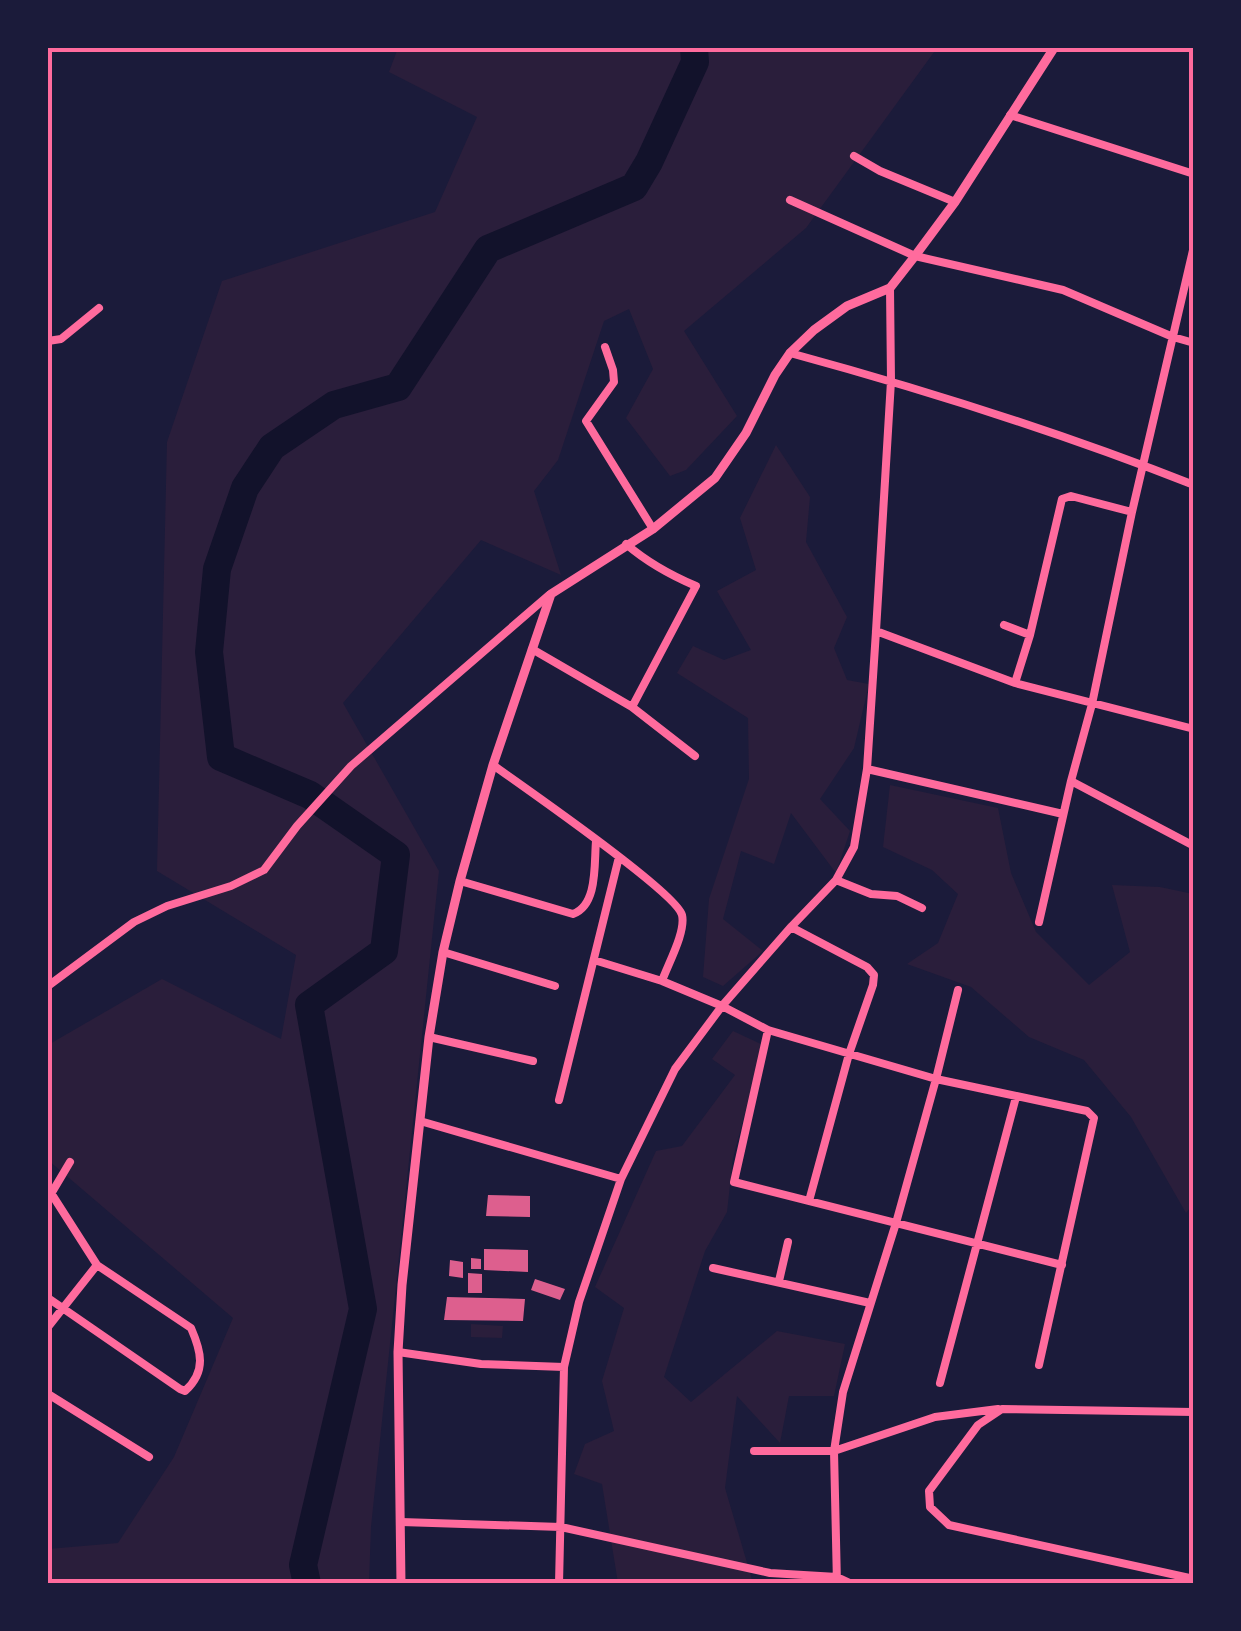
<svg xmlns="http://www.w3.org/2000/svg" width="1241" height="1631" viewBox="0 0 1241 1631" font-family="Rubik,sans-serif">
  <style>
    .green { fill: #2a1e3b }
    .lines { fill: none; stroke-linecap: round; stroke-linejoin: round }
    .river { stroke: #12122b; stroke-width: 28 }
    .building { fill: #dd5f8e }
    .minor { stroke: #ff6b9d; stroke-width: 8 }
    .tertiary { stroke: #ff6b9d; stroke-width: 9 }
    .neatline { fill: none; stroke: #ff6b9d; stroke-width: 4 }
  </style>
  <rect width="100%" height="100%" fill="#1b1b3a"/>
  <path class="green" d="M398,48H937L806,228L684,331L737,416L686,470L670,476L626,418L653,369L629,309L604,321L558,460L534,491L561,575L481,540L343,703L439,871L371,1527L369,1583H48V1549L118,1543L174,1457L233,1318L48,1160V1045L162,979L281,1039L296,955L157,871L167,442L222,281L435,212L477,117L389,72Z
    M776,445L810,497L806,542L847,617L834,648L847,680L869,684L854,748L820,799L850,831L836,873L791,813L774,864L741,851L723,919L763,951L723,986L703,977L709,899L749,779L748,718L677,673L693,646L724,660L751,650L717,591L756,570L740,518Z
    M890,785L998,808L1011,873L1036,932L1089,985L1130,952L1112,885L1160,887L1193,894L1194,1203L1186,1213L1131,1117L1084,1060L1029,1037L971,987L907,964L938,943L958,894L932,870L883,847Z
    M733,1031L763,1045L733,1158L727,1212L705,1251L664,1377L691,1402L777,1331L845,1344L834,1396H789L780,1443L737,1396L725,1488L753,1583H618L602,1484L574,1474L585,1444L614,1431L602,1381L624,1308L595,1287L656,1151L682,1146L735,1075L712,1059Z
    M471,1324L503,1326L502,1338L471,1337Z"/>
  <g class="lines">
    <path class="river" d="M307,1584L303,1565L363,1309L309,1005L384,951L396,855L310,795L221,757L209,652L217,569L245,488L272,447L334,405L398,387L488,249L634,187L649,162L695,62L694,48"/>
  </g>
  <path class="building" d="M488,1195L530,1196V1217L486,1216Z
    M484,1249L528,1250V1272L484,1270Z
    M471,1258L481,1259V1269H471Z
    M450,1260L463,1262V1278L449,1276Z
    M468,1273L482,1274V1293H468Z
    M535,1279L565,1289L560,1300L531,1290Z
    M447,1297L525,1299L523,1321L444,1320Z"/>
  <g class="lines">
    <path class="minor" d="M1010,115L1194,174
      M854,156L880,171L955,202
      M790,200L915,256L1063,290L1173,337L1194,343
      M48,341L61,339L99,308
      M605,347L613,370L614,382L586,421L653,529
      M790,353C926,390 1062,433 1194,485
      M626,544C648,563 670,575 696,586L632,707
      M1004,625L1030,635
      M876,631L1015,683L1194,729
      M532,649L632,707L695,756
      M1015,683L1030,635L1062,499L1071,496L1132,512
      M493,765C522,786 676,892 682,915C686,932 668,964 662,981
      M867,769L1063,814
      M1071,781L1194,846
      M836,880L871,894L897,896L922,908
      M460,881L573,914C598,905 594,864 596,841
      M1039,922L1071,781L1092,704L1132,512L1194,246
      M791,927L867,967L874,975L873,985L849,1054L809,1201
      M443,952L555,986
      M594,960L662,981L722,1006L768,1030L936,1079L1087,1111L1094,1118L1039,1365
      M48,986L134,922L167,906L231,886L264,870L297,826L351,766L549,595
      M768,1030L734,1182L1062,1265
      M429,1037L533,1061
      M559,1100L619,857
      M420,1121L621,1179
      M48,1199L70,1162
      M713,1268L870,1303
      M779,1281L788,1242
      M48,1298L180,1389L185,1391C207,1371 201,1351 191,1328L97,1265L51,1193
      M48,1327L97,1265
      M398,1352L481,1364L564,1367
      M940,1383L1016,1097
      M48,1394L149,1457
      M1194,1412L1002,1409L978,1425L929,1491L930,1507L949,1525L1194,1579
      M754,1451H834L935,1417L998,1409
      M401,1522L561,1527L770,1573L837,1577L852,1584
      M559,1584L564,1367L579,1302L621,1179L675,1069L722,1006L791,927L836,880L854,847L867,769L876,631L891,381L890,288
      M837,1584L834,1451L843,1392L896,1223L936,1079L958,990"/>
    <path class="tertiary" d="M401,1584L398,1352L402,1285L429,1037L443,952L460,881L493,765L551,594L653,529L715,478L746,433L775,375L790,353L814,330L847,306L890,288L915,256L955,202L1054,48"/>
  </g>
  <rect width="1241" height="1631" fill="none" stroke="#1b1b3a" stroke-width="100"/>
  <rect x="50" y="50" width="1141" height="1531" class="neatline"/>
</svg>
